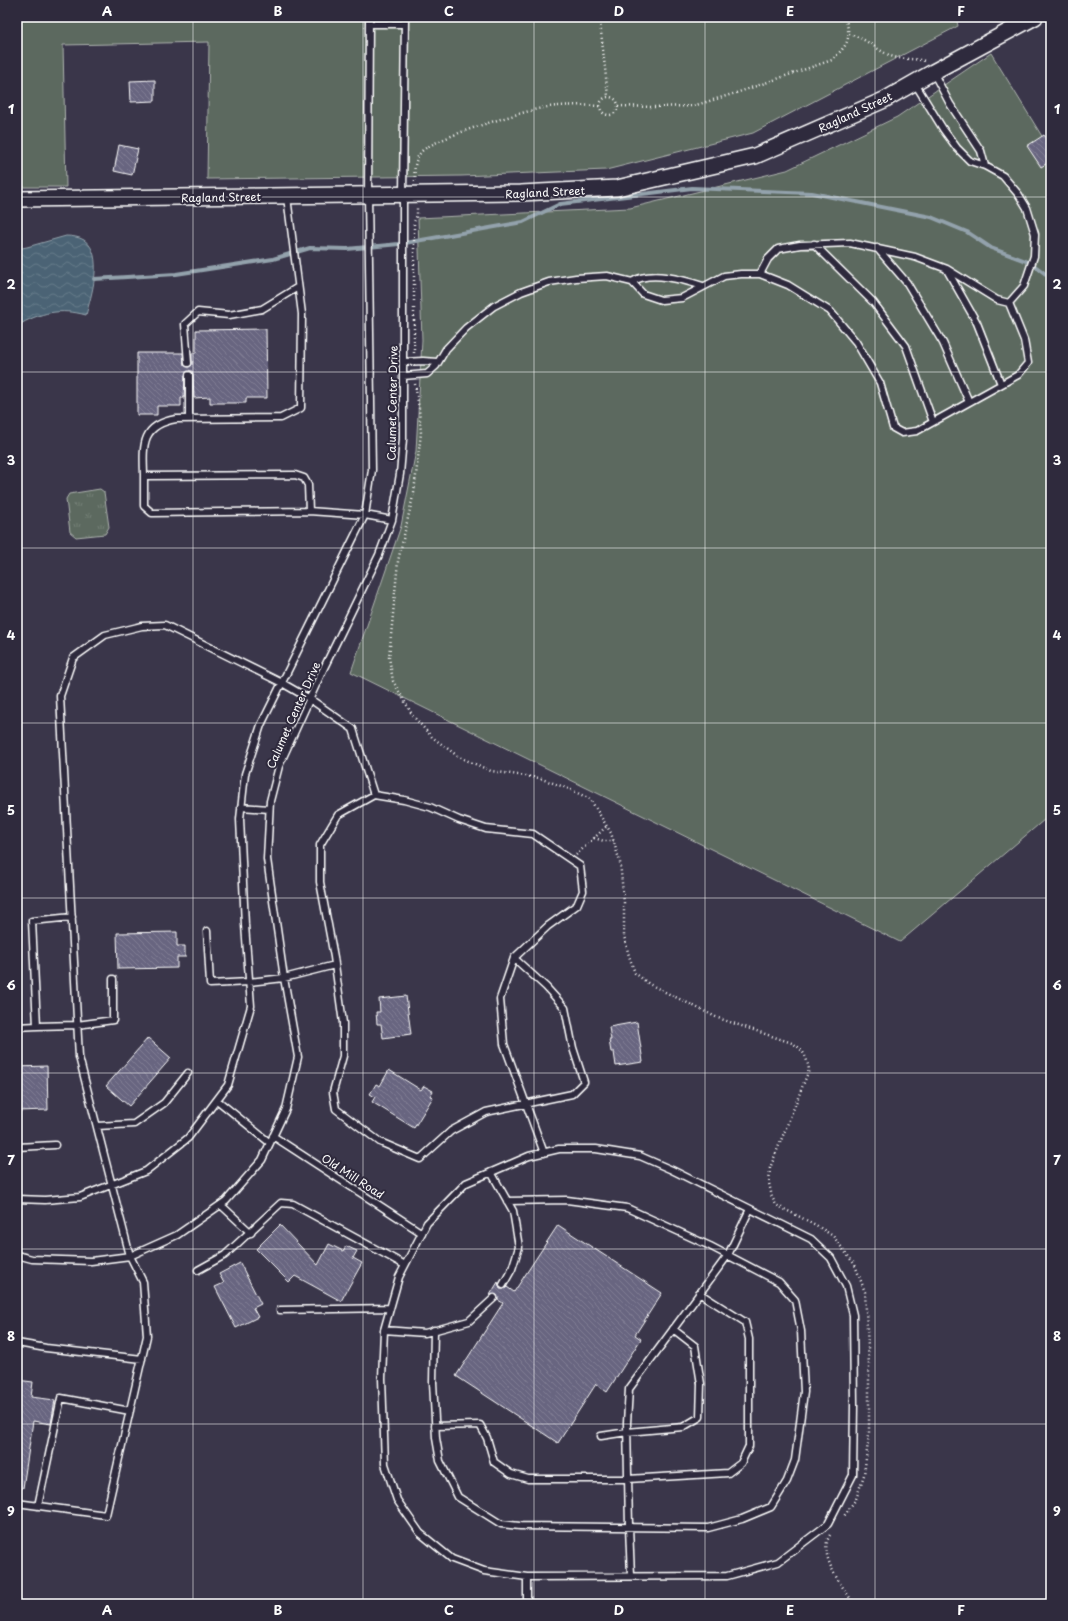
<svg xmlns="http://www.w3.org/2000/svg" width="1068" height="1621" viewBox="0 0 1068 1621" font-family="'Playpen Sans',sans-serif">
  <style>
    .grass { fill: #5c695f; stroke: #aeb4af }
    .park { fill: url(#park-tufts); stroke: #aeb4af }
    .water { fill: url(#water-waves); stroke: #93a2ac }
    .lines { fill: none; stroke-linecap: round; stroke-linejoin: round }
    .stream { stroke: #93a2ac; stroke-width: 4 }
    .building { fill: url(#building-back-hatch); stroke: #fff }
    .service-casing { stroke: #fff; stroke-width: 9 }
    .tertiary-casing { stroke: #fff; stroke-width: 18 }
    .path { stroke: #fff; stroke-width: 2.5; stroke-dasharray: 1 3; stroke-linecap: butt }
    .service { stroke: #2f2a3d; stroke-width: 6 }
    .tertiary { stroke: #2f2a3d; stroke-width: 15 }
    .grid { fill: none; stroke: #fff; stroke-width: 1; stroke-opacity: 0.55 }
    .labels { text-anchor: middle; dominant-baseline: central; stroke-width: 4; stroke-linejoin: round; paint-order: stroke }
    .street-label { font-size: 11px; fill: #fff; stroke: #2f2a3d }
    .neatline { fill: none; stroke: #fff; stroke-width: 1.5 }
    .grid-label { font-size: 13px; text-anchor: middle; font-weight: bold; fill: #fff }
  </style>
  <defs>
    <pattern id="park-tufts" width="24" height="20" patternUnits="userSpaceOnUse"><rect width="24" height="20" fill="#5c695f"/><path d="M3 7l-1-3M5 7V3M7 7l1-3M15 17l-1-3M17 17v-4M19 17l1-3" fill="none" stroke="#748077"/></pattern>
    <pattern id="water-waves" width="16" height="10" patternUnits="userSpaceOnUse"><rect width="16" height="10" fill="#4b6475"/><path d="M0 5q4-4 8 0t8 0" fill="none" stroke="#667b8a"/></pattern>
    <pattern id="building-back-hatch" width="6" height="6" patternUnits="userSpaceOnUse"><rect width="6" height="6" fill="#686580"/><path d="M-1 5l2 2M0 0l6 6M5-1l2 2" fill="none" stroke="#7f7c93"/></pattern>
  </defs>
  <rect width="100%" height="100%" fill="#3a364a"/>
  <filter id="ink" filterUnits="userSpaceOnUse"><feTurbulence type="fractalNoise" baseFrequency=".025" numOctaves="2"/><feDisplacementMap in="SourceGraphic" scale="8" xChannelSelector="R" yChannelSelector="G"/><feConvolveMatrix kernelMatrix="1 2 1 2 8 2 1 2 1" color-interpolation-filters="sRGB"/></filter>
  <g filter="url(#ink)">
    <path class="grass" d="M17,17H956L958,26L753,133L606,170L461,176L207,179L209,42L63,45L66,187H17Z
      M991,53L1051,151V814L900,942L351,672L401,526L416,451L422,340L418,218L630,208L787,170L897,117Z"/>
    <path class="park" d="M100,489L104,492L109,527L105,534L76,537L70,532L66,499L69,494Z"/>
    <path class="water" d="M66,236C72,236 79,237 84,240C105,254 91,296 86,315C61,308 40,312 17,326V249L27,247Z"/>
    <g class="lines">
      <path class="stream" d="M94,279L176,274L273,259L310,248L347,249L399,244L523,222L560,204L692,188L812,193L931,217L967,232L991,248L1031,263L1051,278"/>
    </g>
    <path class="building" d="M155,80V101L131,102L130,81Z
      M1044,135L1051,145V161L1041,167L1027,146Z
      M119,145L138,149L132,175L114,171Z
      M266,329L267,398H246V403H210V397L194,398L193,375L192,371H189L185,375L184,398H181V406H157V415H137V353H183L184,365L189,367L192,365V353H196V330Z
      M177,932V946H185V957H177V968L118,969L117,933Z
      M406,996L411,1034L383,1038L381,1024H377L376,1012H380L379,999Z
      M637,1022L643,1062L616,1066L614,1052H611L609,1040H611L609,1027Z
      M148,1038L171,1058L129,1106L106,1086Z
      M47,1066L48,1110L17,1111V1067Z
      M389,1070L421,1090L424,1086L433,1091L430,1096L433,1097L414,1128L372,1102L375,1097L370,1094L376,1084L380,1086Z
      M280,1225L318,1265L329,1244L343,1251L346,1246L357,1251L353,1258L362,1263L341,1301L295,1276L289,1282L256,1249Z
      M558,1225L662,1293L635,1335L641,1339L607,1392L596,1384L558,1443L456,1376L503,1303L498,1300L497,1295H490L498,1282L500,1289H503L507,1287L514,1292Z
      M240,1263L261,1304L253,1308L258,1317L236,1328L215,1287L224,1283L219,1274Z
      M17,1380L33,1382L31,1397L55,1400L51,1424L33,1421L23,1488H17Z"/>
    <g class="lines">
      <g class="service-casing">
        <path id="service" d="M369,24H405
          M933,72L950,104L981,151L985,166
          M287,197L302,314L301,408L281,418L176,419C141,425 143,445 144,475C144,485 144,495 144,506L152,513L309,511L365,515L392,520
          M814,244L873,302L906,346L933,422
          M877,248L907,283L943,343L969,402
          M947,270L977,323L1001,384
          M760,274L768,259L778,249L800,245L850,243L915,257L947,269L997,300L1009,303L1024,286L1034,256L1035,234L1027,208L1019,195L1003,176L985,166L970,161L957,148L943,129L914,82
          M632,282C650,270 684,280 703,286
          M403,362L423,361L437,362
          M188,363L185,324L198,312L229,315L262,309L298,287
          M189,375V419
          M403,376L427,374L436,366L446,349L466,328L494,306L521,292L549,282L576,278L607,276L632,282L643,294L661,300L682,298L724,276L741,274H760L788,285L830,311L856,342L880,383L893,428L902,433L917,431L1018,375L1028,363L1024,340L1009,303
          M144,476L295,475L304,478L308,485L309,511
          M241,807L269,809
          M72,917L32,921L37,1026L77,1025L113,1020V979
          M207,931L210,984L249,982L284,978L335,965
          M514,958L546,987L565,1008L573,1048L584,1082L572,1094L486,1112L451,1131L420,1159L380,1142L336,1109L333,1092L343,1056V1023L334,957L320,882V845L338,815L374,795L404,800L430,807L459,820L486,829L533,834L580,866L583,891L577,905L548,926L514,958L500,999L504,1044L544,1153
          M17,1027L37,1026
          M217,1100L270,1143
          M97,1126L134,1124L164,1103L188,1073
          M273,1136L422,1233
          M17,1147L55,1145
          M559,1149H596L640,1156L672,1170L811,1239L831,1258L846,1286L853,1315L854,1405L853,1475L828,1524L778,1562L727,1576L527,1577L484,1571L452,1559L420,1533L397,1500L385,1464L382,1378L384,1330L399,1277L427,1223L466,1183L529,1156Z
          M491,1172L513,1211L519,1247L512,1269L503,1285
          M17,1199L45,1200L80,1197L146,1171L188,1138L228,1085L251,1006L245,925L240,819L245,774L261,725L365,515L372,470L368,195L369,17
          M221,1205L251,1233
          M17,1255L32,1259L91,1261L130,1256L177,1235L226,1201L262,1160L286,1109L298,1057L284,978L267,859L270,801L279,766L321,674L379,555L392,520L400,474L403,439V195L405,17
          M198,1270L225,1255L281,1203L293,1204L405,1265
          M280,1310L390,1308
          M384,1330L425,1333L469,1321L494,1298
          M434,1330L433,1382L436,1438L440,1461L458,1497L501,1524L520,1526L708,1528L742,1519L771,1507L787,1481L795,1460L804,1392L801,1331L795,1300L779,1282L710,1246L627,1208L567,1200L507,1201
          M17,1343L46,1348L142,1359
          M435,1426L480,1425L487,1438L494,1462L511,1474L528,1479H628L728,1473L741,1463L749,1446V1339L745,1322L699,1293
          M601,1436L627,1432L683,1427L700,1417L701,1384L695,1346L673,1329
          M17,1503L106,1515L147,1336L143,1282L130,1256L79,1057L60,696L73,658L105,635L142,626L165,625L282,683L310,699L353,729L374,795
          M38,1506L61,1398L130,1411
          M631,1576L629,1527L627,1423L629,1389L728,1255L750,1209
          M527,1577V1604"/>
      </g>
      <g class="tertiary-casing">
        <path id="tertiary" d="M17,199L521,193L617,188L755,156L884,100L933,72L1035,17"/>
      </g>
      <path class="path" d="M600,22L608,96
        M849,34C866,38 875,49 891,56C902,60 914,58 925,61
        M600 106a9 9 0 1 1 18 0a9 9 0 1 1-18 0Z
        M618,106L652,107L693,106L736,93L832,60C848,44 852,40 845,17
        M415,181C414,171 414,161 421,152C433,138 526,110 548,107C565,105 583,105 600,106
        M414,353V222L417,215V208
        M415,384L419,408L421,433L414,492L398,561L389,657L393,681L413,716L432,737L459,757L491,771L539,778L567,788L590,799L611,833L620,862L624,903V936L629,956L635,973L649,984L718,1018L792,1043C803,1049 807,1057 809,1070L770,1168L769,1183L772,1197L776,1205L816,1225L833,1236L855,1265L865,1292L869,1366V1434L864,1475L856,1499L844,1516
        M594,838L604,841H614
        M576,855L607,826
        M830,1535C817,1556 842,1585 854,1604"/>
      <use href="#service" class="service"/>
      <use href="#tertiary" class="tertiary"/>
    </g>
  </g>
  <path class="grid" d="M193,17V1604M363,17V1604M534,17V1604M705,17V1604M875,17V1604M17,197H1051M17,372H1051M17,548H1051M17,723H1051M17,898H1051M17,1073H1051M17,1249H1051M17,1424H1051"/>
  <g class="labels">
    <g class="street-label">
      <text transform="translate(855 112) rotate(-25)">Ragland Street</text>
      <text transform="translate(545 192) rotate(-3)">Ragland Street</text>
      <text transform="translate(221 197) rotate(-1)">Ragland Street</text>
      <text transform="translate(392 403) rotate(-89)">Calumet Center Drive</text>
      <text transform="translate(293 715) rotate(-66)">Calumet Center Drive</text>
      <text transform="translate(353 1176) rotate(33)">Old Mill Road</text>
    </g>
  </g>
  <rect width="1068" height="1621" fill="none" stroke="#2f2a3d" stroke-width="44"/>
  <rect x="22" y="22" width="1024" height="1577" class="neatline"/>
  <g class="grid-label">
    <text x="107" y="16">A</text>
    <text x="278" y="16">B</text>
    <text x="449" y="16">C</text>
    <text x="619" y="16">D</text>
    <text x="790" y="16">E</text>
    <text x="961" y="16">F</text>
    <text x="11" y="114">1</text>
    <text x="1057" y="114">1</text>
    <text x="11" y="289">2</text>
    <text x="1057" y="289">2</text>
    <text x="11" y="465">3</text>
    <text x="1057" y="465">3</text>
    <text x="11" y="640">4</text>
    <text x="1057" y="640">4</text>
    <text x="11" y="815">5</text>
    <text x="1057" y="815">5</text>
    <text x="11" y="990">6</text>
    <text x="1057" y="990">6</text>
    <text x="11" y="1165">7</text>
    <text x="1057" y="1165">7</text>
    <text x="11" y="1341">8</text>
    <text x="1057" y="1341">8</text>
    <text x="11" y="1516">9</text>
    <text x="1057" y="1516">9</text>
    <text x="107" y="1615">A</text>
    <text x="278" y="1615">B</text>
    <text x="449" y="1615">C</text>
    <text x="619" y="1615">D</text>
    <text x="790" y="1615">E</text>
    <text x="961" y="1615">F</text>
  </g>
</svg>
